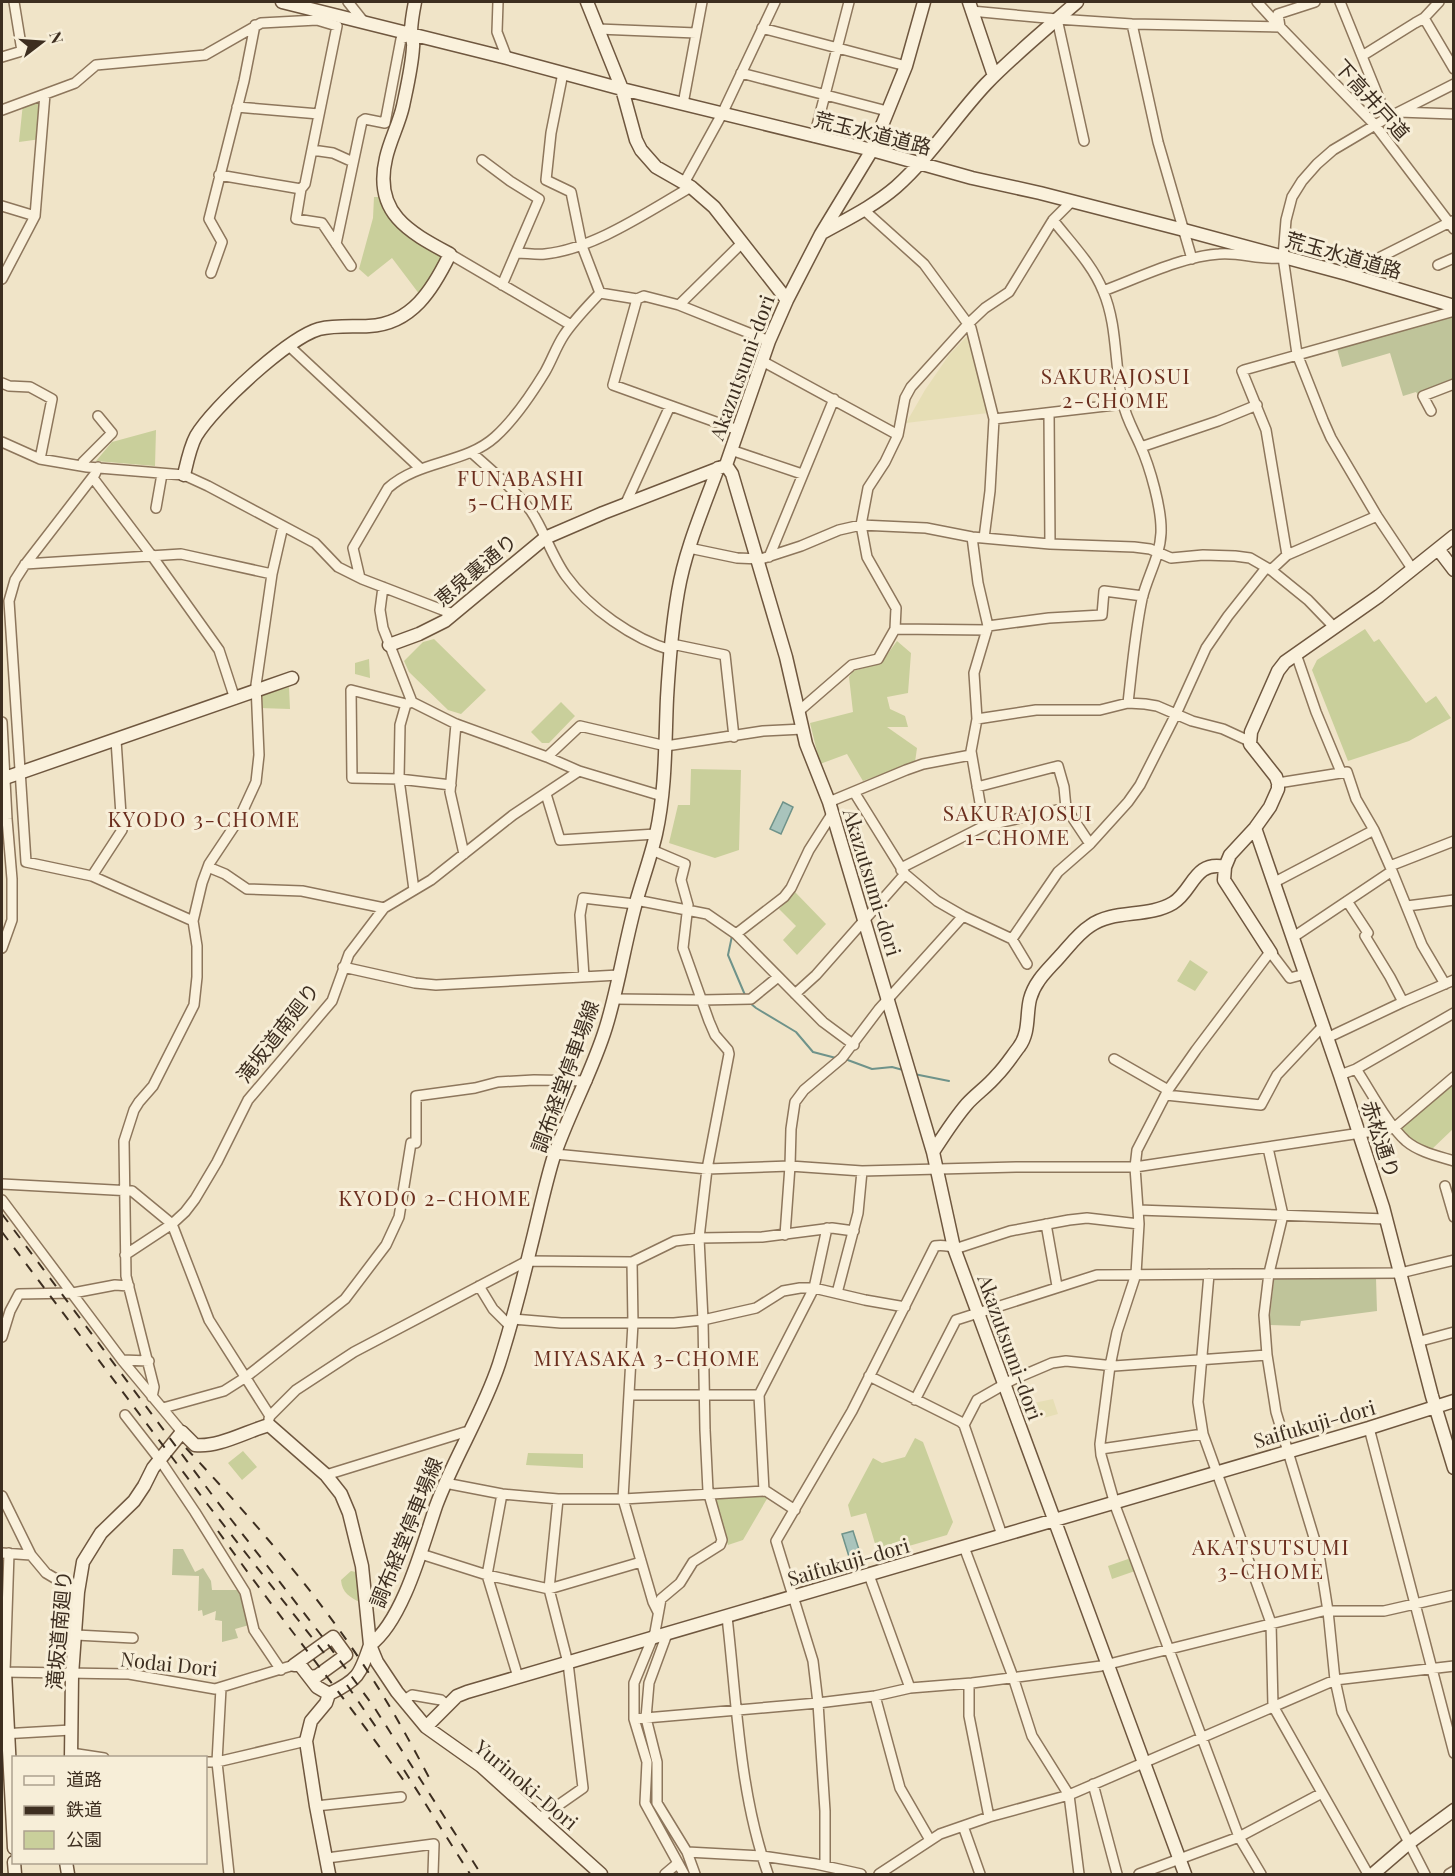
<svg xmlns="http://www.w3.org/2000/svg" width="1455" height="1876" viewBox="0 0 1455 1876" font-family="'Playfair Display','Noto Sans JP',serif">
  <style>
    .farmland { fill: #e6deb5 }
    .green { fill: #c9cf9b }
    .cemetery { fill: #bfc49a }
    .water { fill: #a9c4bc; stroke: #6f938a; stroke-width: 1.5 }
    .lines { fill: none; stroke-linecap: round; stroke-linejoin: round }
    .stream { stroke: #6f938a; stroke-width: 2 }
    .street-casing { stroke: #8d765c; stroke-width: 12 }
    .secondary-casing { stroke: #6f573f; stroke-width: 15 }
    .street { stroke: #faf1dc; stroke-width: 9 }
    .secondary { stroke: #faf1dc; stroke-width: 12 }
    .rail { stroke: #3d2e20; stroke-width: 2; stroke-dasharray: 10 10; stroke-linecap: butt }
    .labels { text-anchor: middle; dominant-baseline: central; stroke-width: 6; stroke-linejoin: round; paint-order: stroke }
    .street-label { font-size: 20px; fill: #3d2e20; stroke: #f7eed8 }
    .neighbourhood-label { font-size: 21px; letter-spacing: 1.5px; fill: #6b2e1e; stroke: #f7eed8 }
  </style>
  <rect width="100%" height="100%" fill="#f0e4c8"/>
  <path class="farmland" d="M968,335L988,413L906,423L925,390L949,355Z
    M1053,1399L1058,1414L1025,1423L1019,1406Z"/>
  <path class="green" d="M44,95L41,139L19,142L23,103Z
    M374,197H384L391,212L449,255L423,299L392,258L368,277L359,269L373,218Z
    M156,430L155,466L96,461L112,442Z
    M1365,629L1374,642L1379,639L1426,703L1436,696L1451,718L1409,741L1348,761L1312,670L1317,660Z
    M434,639L486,690L461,714L448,710L409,672L404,661L423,642Z
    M897,641L911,653L908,693L887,697L890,709L905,716L908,727H887L917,748L915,762L863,781L847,754L820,764L810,723L853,712L849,677L853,671L881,663Z
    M369,659L370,678L355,674V663Z
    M289,687L290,709L259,708V699L262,695Z
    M561,702L575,716L549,743H542L531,732Z
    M691,769L741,770L739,850L715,858L669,843L678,805H690Z
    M795,892L826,924L797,955L783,940L796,926L779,909Z
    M1190,960L1208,972L1195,991L1177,981Z
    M1453,1079V1129L1431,1150L1409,1140L1397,1128Z
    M915,1438L923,1442L953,1522L947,1535L881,1554L879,1547H876L866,1513L851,1517L848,1505L873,1458L882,1463L905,1457Z
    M243,1451L257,1467L242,1480L228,1463Z
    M528,1453L583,1454V1468L526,1465Z
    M762,1493L768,1497L743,1540L728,1545L713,1500L716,1497Z
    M1131,1558L1135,1571L1112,1579L1108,1566Z
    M351,1571L356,1572L359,1576L361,1603C350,1597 342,1593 341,1580Z"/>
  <path class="cemetery" d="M1454,316L1453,382L1418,395L1416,392L1403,396L1390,353L1342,367L1336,345Z
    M1376,1278L1377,1311L1301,1321L1300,1326L1269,1325L1274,1279Z
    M173,1549H183L195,1572L203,1568L211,1581L212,1590H240L249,1625L235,1629L238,1638L222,1642V1621L215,1620L216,1611L203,1616L202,1610L198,1611L199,1576L172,1575Z"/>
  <path class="water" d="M783,802L793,807L781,834L770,829Z
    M853,1531L862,1559L851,1563L842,1534Z"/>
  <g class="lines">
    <path class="stream" d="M732,936L728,955L745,995
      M750,1003L756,1008L796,1032L813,1052L836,1058
      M845,1059L872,1069L892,1067L903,1070
      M914,1074L949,1081"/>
    <g class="street-casing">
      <path id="street" d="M348,2L364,22
        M498,2L497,32L507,58
        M1257,2L1280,27L1375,125L1454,229
        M1340,2L1387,118
        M971,11L1057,19L1132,24L1280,27L1278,14L1315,2
        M317,16V20L337,26L305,184L301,189L296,219L322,223L351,266
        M1424,18L1454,69
        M1057,19L1084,141
        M1132,24L1158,142L1192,259
        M762,28L906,66
        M598,29L696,33
        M1362,56L1415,23L1424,18L1439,2
        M2,57L22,51L14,2
        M563,73L551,133L546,180L571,192L582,246L600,293
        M741,73L887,111
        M683,104L702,2
        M237,107L319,114
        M2,110L75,83L96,65L205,55L261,23L317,20
        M1399,112L1454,114
        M814,137L849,2
        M312,150L333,153L353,162
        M482,160L510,181L539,199L502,285
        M219,175L301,189
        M684,183L722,114L775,2
        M2,206L35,216
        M864,210L924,264L971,328L994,419L990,491L984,538
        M1053,220C1070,242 1093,265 1103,291C1118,326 1114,366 1123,403C1126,418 1134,431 1140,445C1150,467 1162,509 1161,533C1160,557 1147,577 1142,599C1135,633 1132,668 1128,703
        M336,244L362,121L365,119L385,123L401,39L411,35
        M517,253C526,253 536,255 545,254C594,249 647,212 691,187
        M450,254L571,325
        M1438,265L1454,258
        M211,273L222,242L209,219L244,81L255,25
        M1347,274L1452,221
        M2,279L35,216L45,94
        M1103,291C1138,278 1183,256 1219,254C1240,252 1259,260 1280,258
        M600,293L637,299L644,296L679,305L769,341
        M637,299L613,385L738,430
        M679,305L743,242
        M288,345L421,469
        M762,361L898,435
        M2,383L9,386L30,387L52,399L40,459
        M1431,411L1423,396L1454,384
        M1049,413L1050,544
        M994,419L1123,404
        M2,442L40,459L87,467L184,475L208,486L315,543L338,567L362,579L453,614
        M1141,447L1218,421L1257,405
        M731,450L802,474
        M471,452C492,471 514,489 531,511C544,530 552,557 566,576C589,608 633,639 671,650
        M82,466L83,462L112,433L98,416
        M98,467L95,474L24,566L15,580L9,601L26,862L92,876L193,921
        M93,478L152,556L219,650L235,699
        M625,505L670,406
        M156,508L162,474
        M972,537L978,583L988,626L974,673L977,719L971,751L984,826
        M689,548L737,558L761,559L801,546L839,530L861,525L926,528L972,537L1050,544L1134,547L1150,549L1171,558L1203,555L1235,556L1250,558L1271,570L1308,600L1335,628
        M1287,555L1266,430L1242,371L1244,370L1454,311
        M769,557L834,399
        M25,564L181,554L272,574
        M1271,570L1287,555L1377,516
        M1413,570L1377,516L1331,438L1323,420L1297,354L1283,257L1286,220L1292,197L1302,181L1317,164L1333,150L1387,118L1454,84
        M360,578L353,548L388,488C419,460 465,464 495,437C515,419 531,395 545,372C552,360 556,347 564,335C574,320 587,307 600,293
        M383,587L380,610L383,628L412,702L456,724L547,757L579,771L662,796
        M988,626L1049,618L1102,615L1104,591L1143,596
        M895,629L987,630
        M672,644L725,655L734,737
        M1296,654L1316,712L1341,772
        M410,703L406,704L400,725L399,779L414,890
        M406,704L351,690L352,778L399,779L451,785
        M799,711L852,665L878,659L895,629L896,608L867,557L861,525L868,488L885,462L898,435L905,398L911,387L968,324L985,308L1009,292L1053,220L1071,202
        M977,719L1036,710H1100L1128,703L1145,704L1157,706L1192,721L1223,729L1249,741
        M2,722L7,819L12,879V920L2,948
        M456,724L450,792L464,854
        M547,757L580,726L666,746L763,731L803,729
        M1278,783L1347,772L1356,799L1374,830L1392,871L1422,945L1445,984
        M977,787L1058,766L1064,787L1066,808L1090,844
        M854,792L905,874L937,901L963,916L1012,939L1027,964
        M546,794L560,840L656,834
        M829,802L906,770L923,764L971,755
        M652,850L685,864L681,880L688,905L683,948L709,1021L715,1035L728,1050L729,1054L707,1169L699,1238L703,1320L705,1430L708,1491L722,1540L720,1545L693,1562L680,1583L661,1599L655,1632L634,1683V1719L647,1762L645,1803L684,1874
        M1390,866L1454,841
        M208,867L225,874L247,889L302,891L384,908
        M901,870L905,866L984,826L1066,808
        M92,876L122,830L116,740
        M1273,883L1374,830
        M636,900L707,914L736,934L823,1022L854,1045
        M1347,901L1368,933L1365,936L1390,977L1403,1002L1454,980
        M1407,906L1454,900
        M736,934L784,897L791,888L809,850L832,814
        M1292,938L1392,871
        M1012,939L1058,872L1090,844L1128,802L1140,785L1176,714L1206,648L1228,616L1266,568
        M343,967L415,983L436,985L619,975
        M584,977L580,915L583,898L635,904
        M795,994L816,975L905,874
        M614,999L702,1000L751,999L778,977
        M1327,1038L1403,1002
        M1114,1059L1168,1090
        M1356,1069C1370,1090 1388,1125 1406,1141C1419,1152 1438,1156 1454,1161
        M1340,1075L1356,1069L1454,1013
        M1166,1095L1261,1105L1277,1075L1323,1026
        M1268,1148L1283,1215L1269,1273L1264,1315L1267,1355L1276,1412L1319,1554L1328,1611L1335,1680L1342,1712L1425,1874
        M555,1154L707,1169L790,1166L862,1171L1016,1167H1135L1394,1128L1454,1077
        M2,1184L132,1191L172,1224L209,1320L270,1416L269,1419
        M1445,1186L1454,1217
        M2,1200L122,1360L182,1432
        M1138,1210L1386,1219
        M1046,1224L1057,1286
        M785,1235L790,1166L791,1129L795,1102L804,1090L842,1058L879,1009L963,916
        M125,1255L172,1224L185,1212L195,1199L217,1162L248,1100L332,1001L349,954L384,908L431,880L513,815L579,771
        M632,1262L633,1323L623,1499L653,1602L658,1612
        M1209,1274L1198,1402L1203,1434L1271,1623L1273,1706L1368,1874
        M479,1286L493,1309L511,1327
        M837,1293L858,1213L862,1171
        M513,1319L561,1323H674L703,1320L756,1308L783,1291L800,1288H814L865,1300L905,1307
        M2,1337L10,1311L19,1294L73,1293L115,1285L129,1286
        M1417,1342L1454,1332
        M122,1360L149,1361
        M869,1376L961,1422L964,1425L1002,1535
        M629,1395H759
        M152,1397L154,1387L126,1276L124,1141L134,1110L139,1102L153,1086L194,1005L197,977V946L193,921L202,883L209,864L239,819L256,782L259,755L256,685L272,574L283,526
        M915,1400L956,1320L1097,1275L1400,1273L1454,1260
        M163,1408L224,1391L246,1377L345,1299L386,1245L399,1217L411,1143H416V1096L475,1088L498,1082L534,1080L587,1081
        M125,1415L160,1460L195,1512L245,1592L254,1630L281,1670
        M270,1416L296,1390L354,1352L527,1261L632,1262L675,1241L699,1238L762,1237L832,1228L854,1231
        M964,1425L977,1400L1012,1380L1052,1363L1066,1361L1114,1366L1267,1355
        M1369,1428L1454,1753
        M1101,1449L1203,1434
        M326,1475L465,1432L469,1433
        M445,1483L502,1494L558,1499H623L766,1491L795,1510
        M764,1491L759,1395L814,1288L827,1228
        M502,1494L487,1575L518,1677
        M2,1496L31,1555L46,1573L78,1592
        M964,1547L1013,1677L1032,1736L1069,1795L1079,1874
        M2,1553L31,1555
        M421,1554L487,1575L549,1589L641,1562
        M869,1575L910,1688
        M727,1617C737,1703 739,1792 768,1874
        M667,1634L649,1683L646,1718L657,1762V1803L687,1852L695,1874
        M76,1635L133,1638
        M2,1672L129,1674L215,1689L294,1665
        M5,1672L9,1553
        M969,1684V1716L989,1817
        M221,1688L217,1762L229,1874
        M875,1696L900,1788L930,1840
        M404,1700L412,1695L441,1700L447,1705
        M634,1719L818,1703L875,1696L910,1688L972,1683L1101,1666L1323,1611H1384L1454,1595
        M2,1734L71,1730
        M71,1753L104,1758
        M206,1762H217L306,1741
        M1093,1784L1117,1874
        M316,1806L401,1797
        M540,1818L583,1788L568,1663L549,1589L558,1499
        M963,1826L980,1874
        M687,1852L762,1856L816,1864L861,1874
        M327,1858L434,1844L433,1874
        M825,1866V1811L818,1703L813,1661L776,1541L852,1411L935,1246C945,1244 951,1248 961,1247L1010,1231L1069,1220L1087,1218L1139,1224
        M665,1874L678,1863
        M879,1874L940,1834L989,1817L1069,1795L1335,1680L1454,1666
        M1139,1874L1239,1837L1322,1793
        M1261,1874L1239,1837L1116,1508L1101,1455L1100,1444L1110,1366L1117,1332L1136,1274L1139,1224L1135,1167L1137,1150L1168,1090L1196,1050L1267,956L1271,953L1290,978L1305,974
        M1449,1874L1454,1871"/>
    </g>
    <g class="secondary-casing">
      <path id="secondary" d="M282,2L507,58L622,89L872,150L972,178L1040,193L1184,230L1347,274L1454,306
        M587,2L622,89L636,140L641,150L656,167L691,187L714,207L787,300
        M969,2L994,76
        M822,233C847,219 874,206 896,187C930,157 955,117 986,84C1014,55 1046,29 1077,2
        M726,465L732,474L786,657L806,744L829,802L933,1152L954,1248L1185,1874
        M726,465L769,341L787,300L821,234L872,150L906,66L924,2
        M184,475C187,462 190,447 196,436C213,407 288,338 319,329C336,325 353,327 369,326C412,324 433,289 450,254C409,232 373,213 386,158C390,140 399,124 403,106C407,87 412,66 413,47C414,42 411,38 411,33C411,23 413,12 415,2
        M1438,549L1454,570
        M389,645L419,634L445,621L545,538L603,513L722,467
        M2,779L292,678
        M1255,828L1340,1075L1383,1207L1432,1396L1454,1468
        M1271,953L1224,880L1225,867L1230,855L1255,828L1270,807L1278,789V783L1276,777L1250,744L1251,732L1278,671L1285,662L1379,596L1454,536
        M933,1152C944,1135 954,1119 967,1104C976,1094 988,1086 997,1075C1005,1067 1012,1056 1019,1047C1030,1032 1026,1015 1030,999C1035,980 1049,969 1061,955C1070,945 1079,933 1090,926C1113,909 1148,918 1173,903C1193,891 1194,860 1225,867
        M370,1645C403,1621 423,1544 436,1506C454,1457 483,1413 499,1364C511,1326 521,1288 530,1250C538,1219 544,1189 553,1159C568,1114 592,1073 606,1027C619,985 625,941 637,899C643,878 651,856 656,834C666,789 665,743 667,698C669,663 672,627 678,592C685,550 703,509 718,468
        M294,1665L333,1637L346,1655L317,1676L310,1677
        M294,1665H300L317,1687L329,1694
        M5,1672L14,1848
        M329,1694L326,1703L311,1721L306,1741L316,1806L329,1874
        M329,1694C358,1680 360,1675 370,1645
        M426,1727L457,1696L467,1692L1369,1428L1454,1401
        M71,1758L72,1675L78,1592L83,1562L101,1533L134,1501L144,1486L153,1468L182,1432L195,1445C218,1448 247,1431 269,1425L326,1475L341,1494L349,1513L362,1566L370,1645L377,1662L397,1692L426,1727L481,1766L601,1874
        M14,1862L15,1874
        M66,1862L68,1874
        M1373,1874L1409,1843L1454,1810"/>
    </g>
    <use href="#street" class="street"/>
    <use href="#secondary" class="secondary"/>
    <path class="rail" d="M2,1214L216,1500L321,1635L374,1707L481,1874
      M2,1232L208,1505L328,1658
      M186,1448C253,1520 319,1595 372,1678C394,1712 414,1749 433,1785
      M218,1531C278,1616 344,1696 404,1781
      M347,1685L378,1730
      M404,1770L470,1874"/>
  </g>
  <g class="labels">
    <g class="street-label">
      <text transform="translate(1373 99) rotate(48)">下高井戸道</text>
      <text transform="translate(873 132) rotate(14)">荒玉水道道路</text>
      <text transform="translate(1344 254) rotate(16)">荒玉水道道路</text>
      <text transform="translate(741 367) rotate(-70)">Akazutsumi-dori</text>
      <text transform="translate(475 569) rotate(-40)">恵泉裏通り</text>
      <text transform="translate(873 882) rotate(73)">Akazutsumi-dori</text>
      <text transform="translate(277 1032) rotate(-52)">滝坂道南廻り</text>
      <text transform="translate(564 1076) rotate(-70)">調布経堂停車場線</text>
      <text transform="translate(1382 1139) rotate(72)">赤松通り</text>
      <text transform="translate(1011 1347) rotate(70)">Akazutsumi-dori</text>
      <text transform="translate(1314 1423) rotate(-16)">Saifukuji-dori</text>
      <text transform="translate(405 1532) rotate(-68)">調布経堂停車場線</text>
      <text transform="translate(848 1561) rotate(-16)">Saifukuji-dori</text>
      <text transform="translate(58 1630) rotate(-85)">滝坂道南廻り</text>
      <text transform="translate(169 1663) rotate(6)">Nodai Dori</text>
      <text transform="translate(527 1784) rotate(40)">Yurinoki-Dori</text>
    </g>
    <g class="neighbourhood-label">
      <text x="1116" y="375">SAKURAJOSUI<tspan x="1116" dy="24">2-CHOME</tspan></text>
      <text x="521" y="477">FUNABASHI<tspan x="521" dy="24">5-CHOME</tspan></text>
      <text x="1018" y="812">SAKURAJOSUI<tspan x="1018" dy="24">1-CHOME</tspan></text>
      <text x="204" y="818">KYODO 3-CHOME</text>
      <text x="435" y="1197">KYODO 2-CHOME</text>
      <text x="647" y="1357">MIYASAKA 3-CHOME</text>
      <text x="1271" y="1546">AKATSUTSUMI<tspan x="1271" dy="24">3-CHOME</tspan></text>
    </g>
  </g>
  <rect width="1455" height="1876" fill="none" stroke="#3d2e20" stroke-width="6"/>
  <rect x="12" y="1756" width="195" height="108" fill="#f7eed8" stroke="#ada18e" stroke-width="1.5"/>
  <rect x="24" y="1776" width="30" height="9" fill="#faf1dc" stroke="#ada18e" stroke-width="1.5"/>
  <text x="66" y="1786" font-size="18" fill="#3d2e20">道路</text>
  <rect x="24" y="1806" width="30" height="9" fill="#3d2e20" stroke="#ada18e" stroke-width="1.5"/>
  <text x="66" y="1816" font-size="18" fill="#3d2e20">鉄道</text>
  <rect x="24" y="1831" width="30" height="18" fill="#c9cf9b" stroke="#ada18e" stroke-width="1.5"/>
  <text x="66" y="1846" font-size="18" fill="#3d2e20">公園</text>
  <g transform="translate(42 42) rotate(73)" stroke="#f7eed8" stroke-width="4.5" paint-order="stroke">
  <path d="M0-4.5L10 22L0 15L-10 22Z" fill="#3d2e20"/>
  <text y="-9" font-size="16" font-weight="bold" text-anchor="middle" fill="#3d2e20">N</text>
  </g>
</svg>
